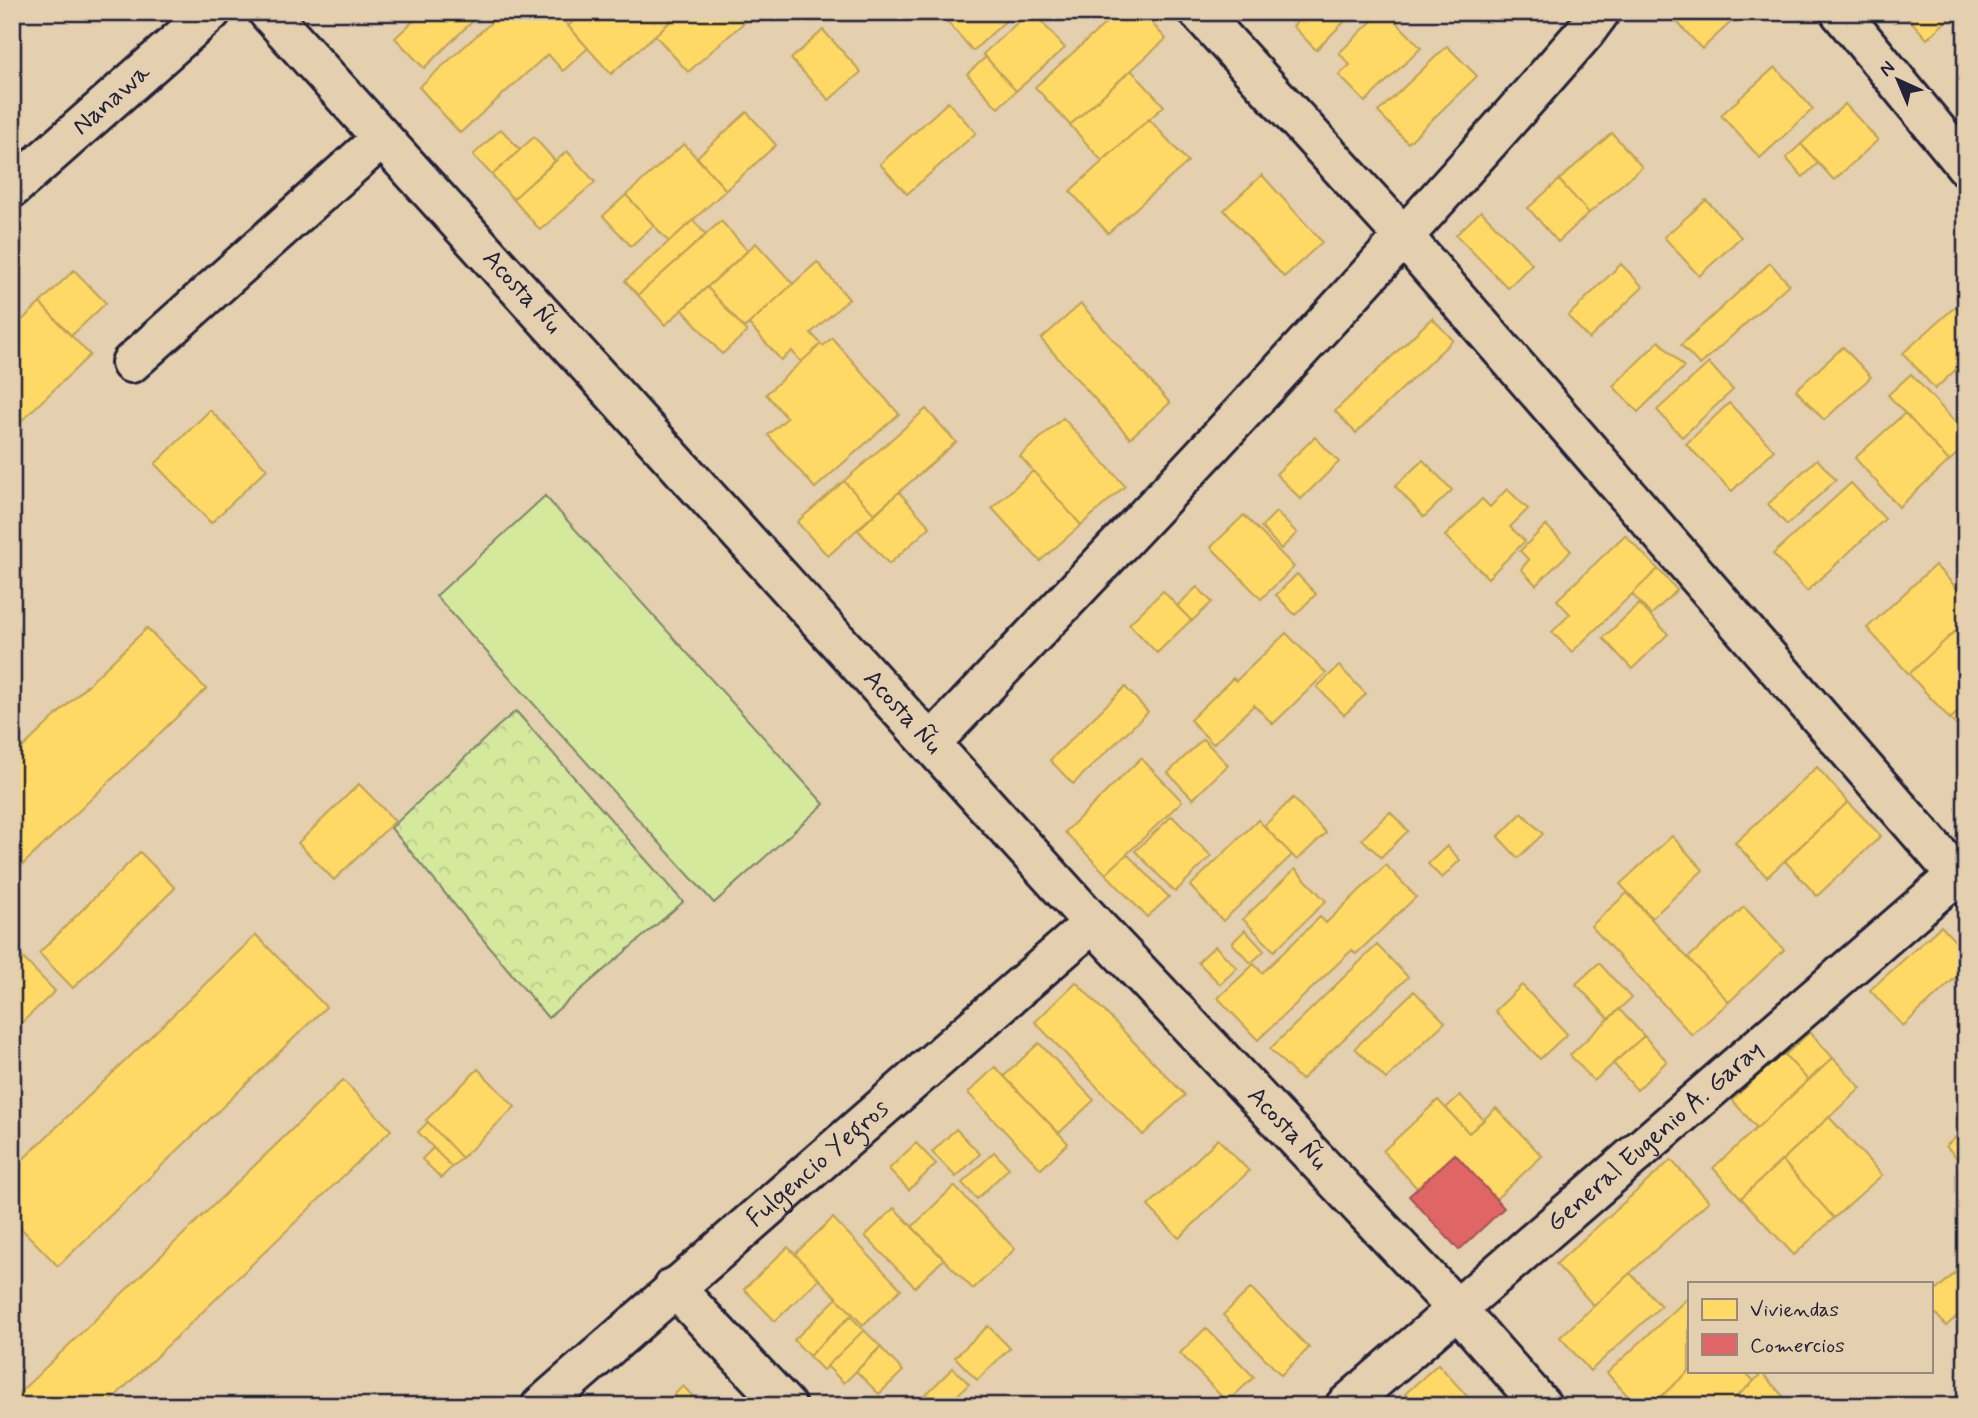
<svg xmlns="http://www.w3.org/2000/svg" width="1978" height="1418" viewBox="0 0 1978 1418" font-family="Mynerve,sans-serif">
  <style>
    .forest { fill: url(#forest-crowns); stroke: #7c866c; stroke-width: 2 }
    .pitch { fill: #d5e99d; stroke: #7c866c; stroke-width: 2 }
    .homes { fill: #ffd966; stroke: #bda259; stroke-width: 2 }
    .shops { fill: #e06666; stroke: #a75259; stroke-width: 2 }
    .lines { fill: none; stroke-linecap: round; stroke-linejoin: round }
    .minor-casing { stroke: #22223b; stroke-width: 44 }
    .minor { stroke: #e4cfae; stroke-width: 38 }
    .labels { text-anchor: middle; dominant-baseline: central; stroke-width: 7; stroke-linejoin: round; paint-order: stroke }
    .street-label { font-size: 26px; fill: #22223b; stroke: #e4cfae }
  </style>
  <defs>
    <pattern id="forest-crowns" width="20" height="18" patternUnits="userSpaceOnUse" patternTransform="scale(1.75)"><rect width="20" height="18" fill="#d5e99d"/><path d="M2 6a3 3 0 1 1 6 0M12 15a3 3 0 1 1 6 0" fill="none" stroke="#b7c888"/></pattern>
  </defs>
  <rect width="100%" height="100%" fill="#e4cfae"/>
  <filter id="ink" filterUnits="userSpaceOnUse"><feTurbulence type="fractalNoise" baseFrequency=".0143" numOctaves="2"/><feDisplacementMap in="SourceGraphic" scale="14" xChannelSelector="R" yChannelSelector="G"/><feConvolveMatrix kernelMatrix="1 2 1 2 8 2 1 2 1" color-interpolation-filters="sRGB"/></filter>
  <g filter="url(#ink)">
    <path class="forest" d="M516,711L683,902L548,1018L391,828L496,728Z"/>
    <path class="pitch" d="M545,496L824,804L714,903L436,596Z"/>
    <path class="homes" d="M423,12H482L424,68L395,38Z
      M503,12H556L588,48L563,71L548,54L460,133L419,87Z
      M583,12H664L671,21L611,74L568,26Z
      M681,12H740L747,20L688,72L655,35Z
      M939,12H1015L973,51Z
      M1029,12H1033L1065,48L1016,91L983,54Z
      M1118,12H1142L1166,39L1070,125L1035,87Z
      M1307,12H1354L1316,50L1293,26Z
      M1381,12H1387L1421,48L1365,102L1339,75L1350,65L1339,53Z
      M1668,12H1726L1733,20L1702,49Z
      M1903,12H1956L1927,39Z
      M823,30L861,72L829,100L791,59Z
      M1447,46L1477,76L1408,143L1378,112Z
      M986,57L1016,91L998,108L967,74Z
      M1775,67L1813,109L1760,158L1721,115Z
      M1131,70L1164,106L1102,161L1070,125Z
      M948,102L976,133L907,194L880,164Z
      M1845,104L1878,140L1834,180L1801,144Z
      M747,112L776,145L726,190L697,157Z
      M1149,119L1188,162L1108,233L1070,191Z
      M501,129L520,150L492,175L473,155Z
      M1612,133L1642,167L1589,213L1559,180Z
      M534,137L555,161L513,199L492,175Z
      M684,144L726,190L669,242L626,195Z
      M1801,144L1818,163L1803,177L1786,158Z
      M567,151L595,182L540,230L513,199Z
      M1262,175L1322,242L1284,277L1224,210Z
      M1559,180L1589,213L1558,242L1528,208Z
      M626,195L654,225L631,246L603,216Z
      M1706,200L1741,237L1699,276L1664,237Z
      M1481,211L1532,264L1508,288L1456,235Z
      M693,220L706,235L638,295L625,281Z
      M721,221L748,251L665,325L638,295Z
      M756,243L793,284L744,328L707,287Z
      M817,262L849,299L811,333L821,344L801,362L792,351L781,360L749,324Z
      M1770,263L1789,284L1700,365L1681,345Z
      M1621,264L1643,287L1589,339L1568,316Z
      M74,270L106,303L71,336L40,303Z
      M707,287L747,332L722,354L682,309Z
      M40,303L90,355L12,430V330Z
      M1081,304L1170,403L1130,438L1041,339Z
      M1956,306L1966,316V360L1935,389L1903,353Z
      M1432,318L1453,340L1356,433L1335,411Z
      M832,338L899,414L815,488L768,435L787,418L766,394L821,344L823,346Z
      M1659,341L1684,367L1638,412L1613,386Z
      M1843,347L1871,377L1824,420L1796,390Z
      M1709,363L1733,390L1682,437L1657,410Z
      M1911,374L1966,434V446L1949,461L1888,395Z
      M1729,403L1774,450L1732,491L1686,444Z
      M926,409L956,442L874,514L844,481Z
      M210,410L267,469L211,523L155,464Z
      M1905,413L1949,461L1899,507L1855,458Z
      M1063,418L1125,486L1081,525L1020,456Z
      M1315,437L1339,462L1301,499L1276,474Z
      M1817,459L1836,480L1787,525L1768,504Z
      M1423,460L1452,490L1424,517L1395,486Z
      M1033,471L1081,525L1040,561L992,508Z
      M844,481L874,514L828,556L797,522Z
      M1851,483L1885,519L1807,591L1773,554Z
      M1507,489L1528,509L1510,527L1525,541L1488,578L1445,536L1482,499L1490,507Z
      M899,492L930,527L889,564L858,530Z
      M1276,512L1297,533L1281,549L1261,527Z
      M1244,515L1294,567L1261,599L1211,547Z
      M1546,525L1571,551L1536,585L1521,569L1529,560L1520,551Z
      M1625,535L1658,569L1572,652L1552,632L1570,614L1557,600Z
      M1935,565L1966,598V621L1909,674L1867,628Z
      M1658,569L1677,590L1651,615L1632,594Z
      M1297,574L1316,594L1295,615L1276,595Z
      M1197,587L1212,602L1192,621L1177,606Z
      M1163,591L1191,620L1157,653L1129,624Z
      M1639,604L1668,634L1632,669L1603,638Z
      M1966,621V705L1950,719L1909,674Z
      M147,628L206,689L12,875V758Z
      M1286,633L1326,673L1273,724L1254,705L1213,744L1190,720L1233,678L1236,681Z
      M1339,666L1366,694L1344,715L1317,687Z
      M1125,687L1148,712L1073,784L1050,760Z
      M1966,705V735L1950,719Z
      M1203,739L1228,765L1193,799L1168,773Z
      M1141,758L1182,801L1106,874L1065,832Z
      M1817,767L1848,802L1767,877L1735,843Z
      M359,784L395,821L334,880L298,843Z
      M1293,798L1326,833L1297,860L1264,826Z
      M1848,802L1881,836L1817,896L1785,861Z
      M1390,812L1408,831L1381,857L1362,839Z
      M1522,813L1543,834L1518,858L1498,837Z
      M1172,816L1211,856L1175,892L1135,851Z
      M1258,820L1292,855L1223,921L1190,886Z
      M1672,836L1703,870L1652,918L1620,884Z
      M1447,846L1460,860L1442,878L1428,864Z
      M140,852L175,888L73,988L39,953Z
      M1127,854L1169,897L1147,917L1106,874Z
      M1386,865L1416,897L1356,954L1352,950L1258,1040L1218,998L1254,964L1262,973L1320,917L1326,923Z
      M1295,869L1326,901L1274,951L1243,919Z
      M1627,893L1729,1002L1692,1035L1591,926Z
      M1744,907L1784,950L1729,1002L1688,958Z
      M1941,926L1966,953V968L1903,1026L1870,990Z
      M1245,930L1264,951L1251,963L1232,943Z
      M256,935L326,1007L58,1266L12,1219V1170Z
      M1377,945L1408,977L1301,1080L1270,1049Z
      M1215,946L1237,968L1220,984L1198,962Z
      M13,948L55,991L12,1032V949Z
      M1599,963L1631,998L1609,1019L1576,984Z
      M1076,982L1185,1095L1143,1135L1035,1022Z
      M1522,985L1567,1034L1540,1059L1495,1011Z
      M1414,991L1445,1022L1386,1079L1355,1048Z
      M1619,1009L1644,1036L1594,1081L1570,1055Z
      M1810,1032L1833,1058L1808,1080L1785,1055Z
      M1644,1036L1667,1061L1637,1090L1613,1063Z
      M1039,1043L1094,1100L1059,1133L1004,1076Z
      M1783,1053L1808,1080L1757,1128L1732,1100Z
      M1833,1058L1861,1088L1741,1198L1713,1168Z
      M995,1067L1068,1143L1041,1169L968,1093Z
      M478,1069L515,1107L462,1158L426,1120Z
      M343,1080L391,1130L105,1406H24L15,1397Z
      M1460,1095L1484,1120L1469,1133L1446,1108Z
      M1438,1100L1469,1133L1496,1108L1542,1156L1496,1199L1455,1154L1417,1188L1383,1151Z
      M1829,1117L1882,1175L1834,1218L1782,1160Z
      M428,1122L462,1158L452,1167L418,1132Z
      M1966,1128V1168L1946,1146Z
      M956,1129L980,1154L956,1177L932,1152Z
      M1218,1139L1249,1171L1179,1238L1148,1206Z
      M916,1143L936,1164L909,1190L889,1169Z
      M433,1148L452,1167L441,1178L422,1159Z
      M994,1152L1009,1168L977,1199L962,1183Z
      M1671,1160L1709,1201L1594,1306L1556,1264Z
      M1782,1160L1834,1218L1794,1255L1741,1198Z
      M954,1186L1015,1249L973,1289L912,1227Z
      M894,1208L944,1259L915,1287L865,1236Z
      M833,1218L901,1289L863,1325L795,1254Z
      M788,1247L819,1279L775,1321L744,1289Z
      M1964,1265L1966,1267V1308L1946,1326L1931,1308V1295Z
      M1630,1273L1661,1306L1590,1371L1560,1337Z
      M1251,1288L1309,1348L1281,1375L1223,1315Z
      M1689,1297V1371L1651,1406H1637L1607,1373Z
      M837,1298L853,1314L809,1356L794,1340Z
      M850,1316L864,1330L823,1370L809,1356Z
      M988,1326L1010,1348L977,1380L955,1357Z
      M1206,1328L1254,1377L1227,1402L1180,1353Z
      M864,1330L881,1347L844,1383L827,1366Z
      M880,1347L903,1371L879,1394L856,1371Z
      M1438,1364L1476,1406H1415L1405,1394Z
      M953,1368L969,1384L946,1406H914Z
      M1689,1371H1744L1754,1381L1726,1406H1651Z
      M1762,1373L1792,1406H1726L1754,1381Z
      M683,1386L702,1406H663Z"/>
    <path class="shops" d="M1455,1154L1504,1208L1459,1250L1409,1196Z"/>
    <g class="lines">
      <g class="minor-casing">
        <g id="minor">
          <path id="s1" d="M268,12L1093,923L1457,1309L1542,1406"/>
          <path d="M1199,12L1404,237L1966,886"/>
          <path d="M1840,12L1966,166"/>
          <path id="s2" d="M12,188L211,12"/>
          <path d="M131,363L382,138"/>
          <path d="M931,743C1154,509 1375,274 1586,31L1600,12"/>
          <path d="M674,1287L786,1406"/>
          <path id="s3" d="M541,1406L1093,923"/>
          <path id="s4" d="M1345,1406L1966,867"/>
        </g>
      </g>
      <use href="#minor" class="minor"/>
    </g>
  </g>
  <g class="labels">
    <g class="street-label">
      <text stroke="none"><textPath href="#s2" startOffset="133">Nanawa</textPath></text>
      <text stroke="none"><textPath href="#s1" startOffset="378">Acosta Ñu</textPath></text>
      <text stroke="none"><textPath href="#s1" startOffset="945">Acosta Ñu</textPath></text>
      <text stroke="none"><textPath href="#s1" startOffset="1512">Acosta Ñu</textPath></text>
      <text stroke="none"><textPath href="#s4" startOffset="411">General Eugenio A. Garay</textPath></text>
      <text stroke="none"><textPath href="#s3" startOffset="368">Fulgencio Yegros</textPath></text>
    </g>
  </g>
  <rect width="1978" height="1418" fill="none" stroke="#e4cfae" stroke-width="42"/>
  <rect x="21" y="21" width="1936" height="1376" fill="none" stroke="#22223b" stroke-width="2.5" filter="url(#ink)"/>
  <rect x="1688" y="1282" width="245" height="91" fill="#e4cfae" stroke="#968a80" stroke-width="2"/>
  <rect x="1702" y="1299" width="35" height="21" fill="#ffd966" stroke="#968a80" stroke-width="2"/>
  <text x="1750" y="1316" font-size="21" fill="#22223b">Viviendas</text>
  <rect x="1702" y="1334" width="35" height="21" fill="#e06666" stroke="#968a80" stroke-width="2"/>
  <text x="1750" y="1352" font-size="21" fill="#22223b">Comercios</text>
  <g transform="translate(1898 80) rotate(316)" stroke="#e4cfae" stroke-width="5" paint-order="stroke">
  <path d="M0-5L12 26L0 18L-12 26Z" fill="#22223b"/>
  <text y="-10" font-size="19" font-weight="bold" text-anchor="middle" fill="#22223b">N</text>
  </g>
</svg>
